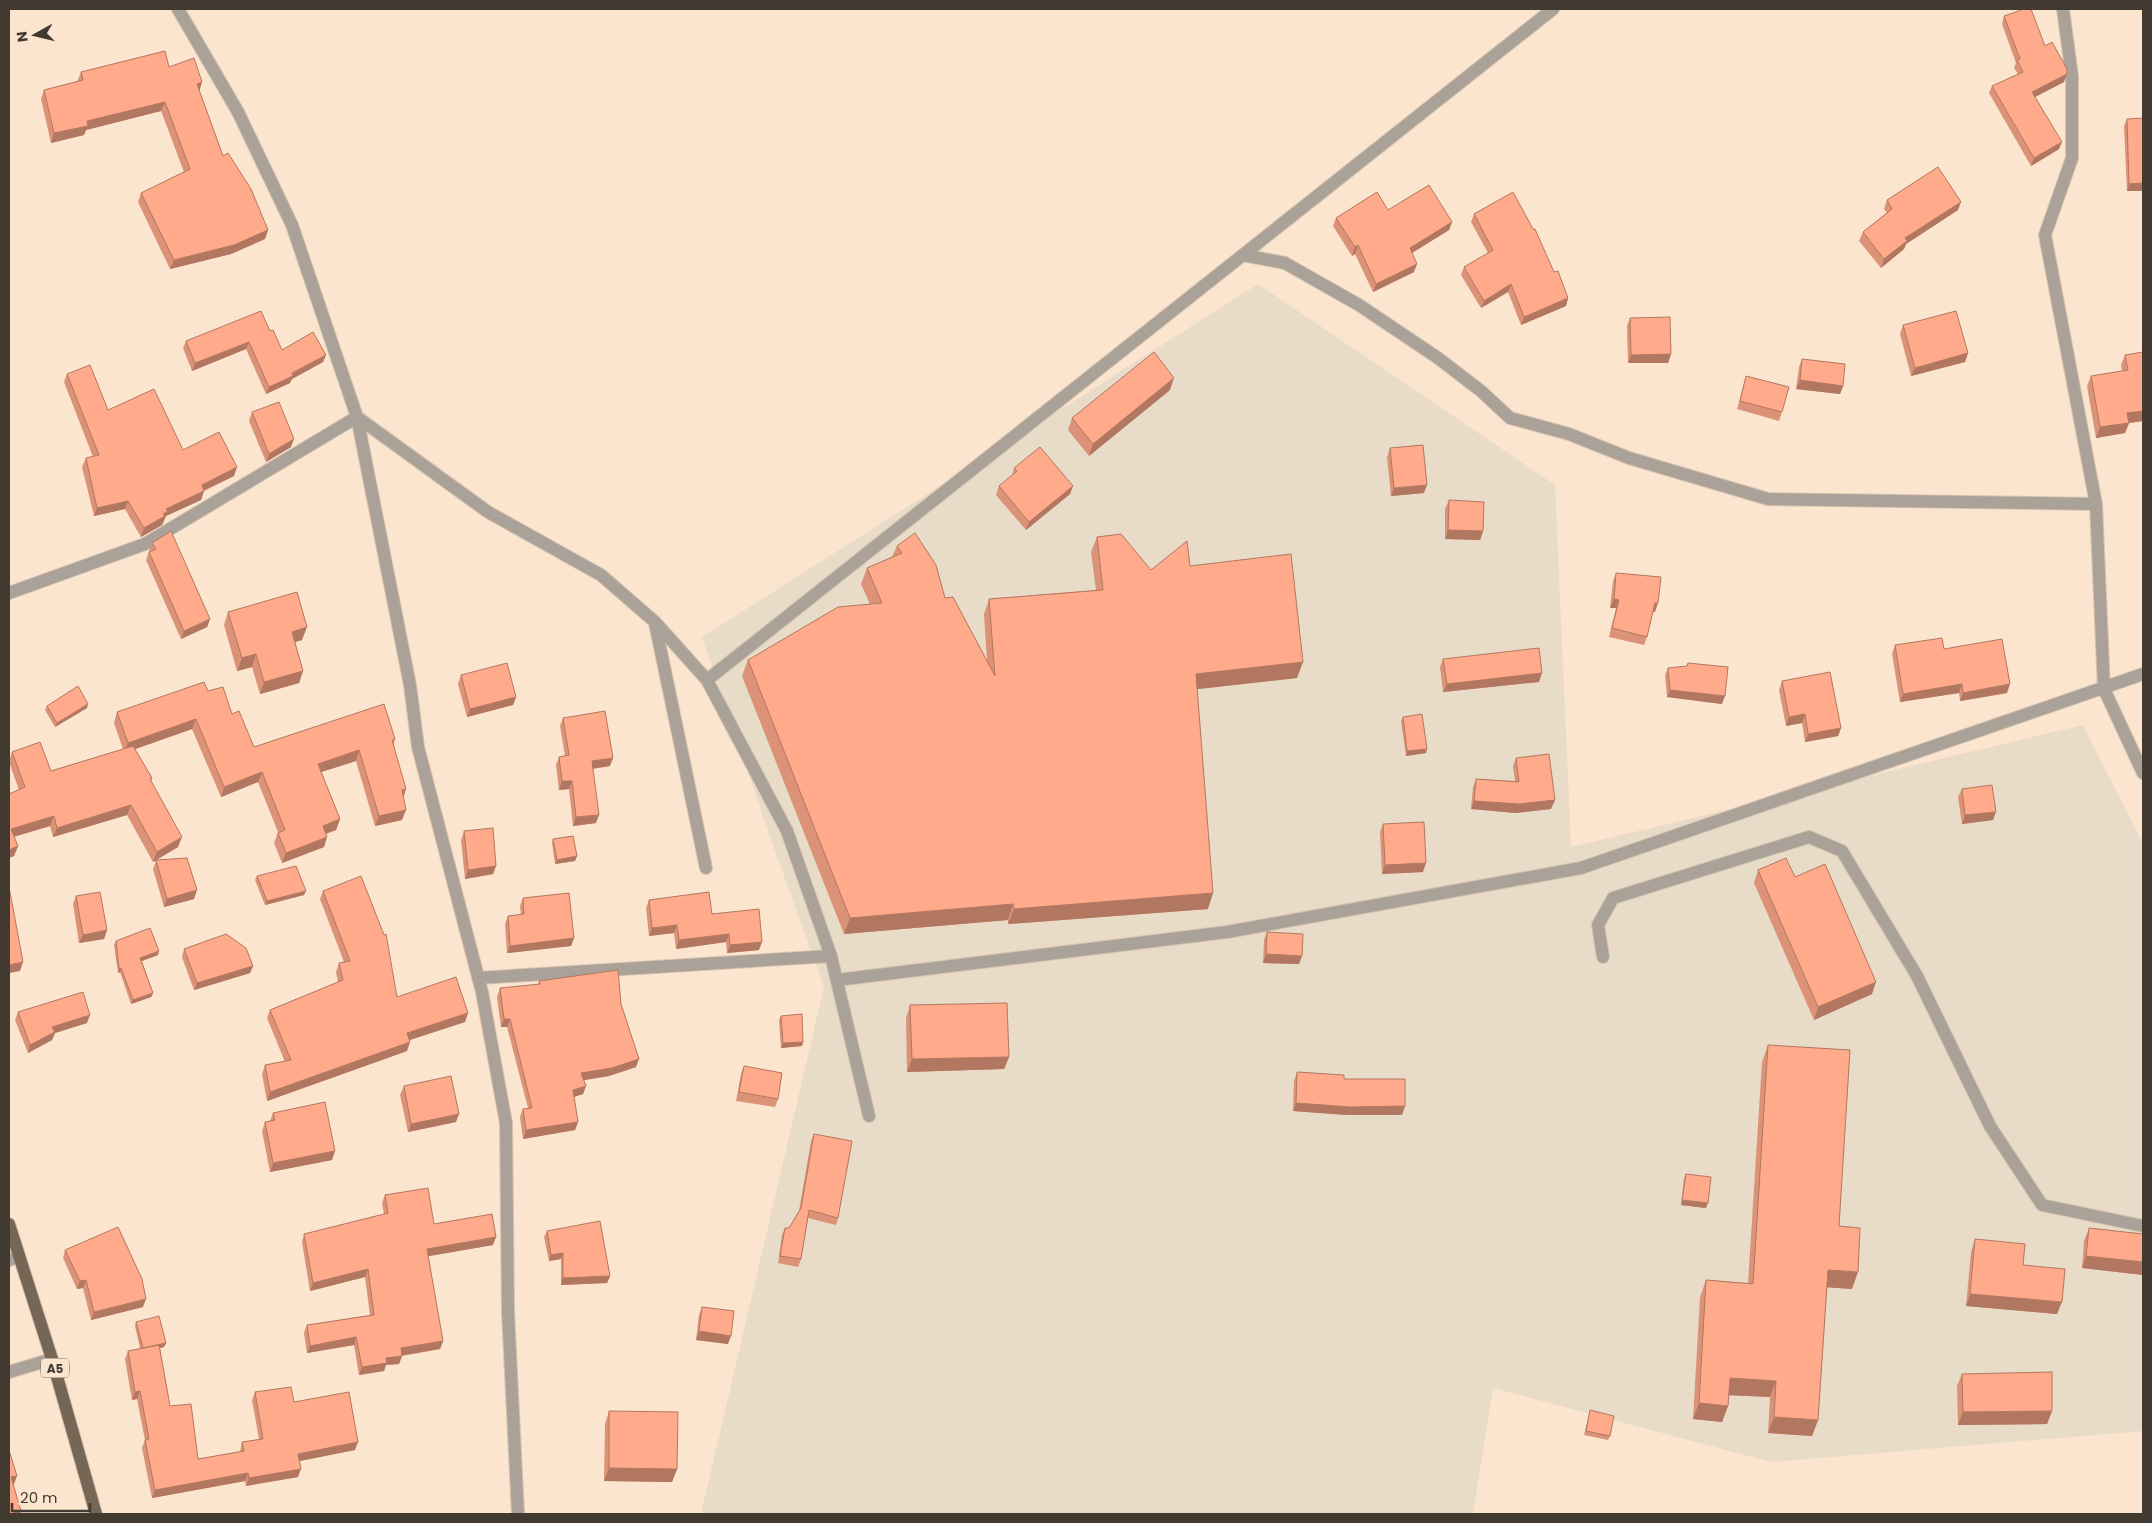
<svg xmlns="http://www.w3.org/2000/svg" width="2152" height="1523" viewBox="0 0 2152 1523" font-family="Poppins,sans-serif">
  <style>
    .industrial { fill: #e8dbc7 }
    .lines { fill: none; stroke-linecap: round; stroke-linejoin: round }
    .street-casing { stroke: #d6c3af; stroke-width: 14 }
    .primary-casing { stroke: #d6c3af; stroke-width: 14 }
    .street { stroke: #aaa198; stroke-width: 12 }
    .primary { stroke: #756655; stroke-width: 12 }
    .wall { fill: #db9277 }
    .shaded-wall { fill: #b27761 }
    .building { fill: #ffaa8a; stroke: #b27761 }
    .labels { text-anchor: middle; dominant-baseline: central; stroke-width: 4.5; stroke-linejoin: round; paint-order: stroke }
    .shield { fill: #fbe5cf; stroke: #7a6d60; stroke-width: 1 }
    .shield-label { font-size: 12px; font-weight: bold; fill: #423931 }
  </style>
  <rect width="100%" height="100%" fill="#fbe5cf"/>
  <path class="industrial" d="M1258,284L1555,485L1571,847L2083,725L2143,844V1431L1771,1462L1493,1388L1473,1514H701L824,987L769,834L702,637Z"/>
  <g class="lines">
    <g class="street-casing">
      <path id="street" d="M178,9L238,112L292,225L357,417L488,512L601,575L655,622L707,680L787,831L831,956L869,1116
        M2063,9L2072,76V158L2045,235L2096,504L2104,689L2143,773
        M1243,255L1285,263L1359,305L1438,358L1481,391L1510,418L1569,434L1629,458L1768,499L2096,504
        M9,593L145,544L357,417L410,685L418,747L482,992L506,1123L508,1312L518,1514
        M655,623L706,868
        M707,680L1553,9
        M1603,957L1598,925L1613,898L1809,837L1842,851L1917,976L1990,1126L2042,1205L2143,1226
        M478,978L831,956
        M837,980L1227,932L1581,868L2143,674
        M9,1260L19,1257
        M9,1372L52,1359"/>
    </g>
    <g class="primary-casing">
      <path id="primary" d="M9,1224L52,1359L96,1514"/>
    </g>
    <use href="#street" class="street"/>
    <use href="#primary" class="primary"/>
  </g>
  <path class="wall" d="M2004,16L2045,46L2064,82L2035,97L2059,149L2031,166L1989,93L1992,86L2018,74L2014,68L2016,63L2002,24Z
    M169,67L202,82L199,91L223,156L268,230L265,239L231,254L170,269L138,202L141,193L184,172L161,111L86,130L84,135L51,143L41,99L44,90L77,82L81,72Z
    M2127,119L2143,191H2127L2124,126Z
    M1887,200L1958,210L1906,244L1904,249L1881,268L1859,241L1863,232L1887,213L1884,209Z
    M1388,210L1452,222L1449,230L1412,253L1414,272L1373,292L1355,254L1352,256L1333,226L1336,218Z
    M1474,214L1554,272L1568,298L1566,306L1521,325L1508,292L1481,308L1461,275L1464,267L1488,253L1471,222Z
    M1630,318L1671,354L1668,363H1628L1627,326Z
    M1903,325L1968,353L1965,362L1911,376L1900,334Z
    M270,331L282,350L326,355L323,362L292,379L290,383L266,394L246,349L192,371L183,348L186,341Z
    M2143,343V421L2129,423L2125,433L2096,438L2087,386L2091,376L2122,371L2121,365L2125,355L2143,352L2142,347Z
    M1802,359L1843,386L1840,394L1796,389L1799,367Z
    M67,374L108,410L234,476L204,491L201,500L166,516L162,525L141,537L125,509L94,516L82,467L86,458L93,457L64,382Z
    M1746,376L1782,412L1779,421L1737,409Z
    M1170,390L1089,456L1068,430L1072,418Z
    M252,412L291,447L266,462L249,421Z
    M1390,448L1424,493L1391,496L1387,457Z
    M1014,468L1073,486L1070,494L1026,530L996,495L999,486L1012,476Z
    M1449,500L1483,531L1480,540L1445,539V509Z
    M1097,537L1151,570L1190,566L1297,678L1197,689L1208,909L1008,924V920L844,934L742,676L748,660L870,604L861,584L867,568L892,557L897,546L945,598L987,661L984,614L989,599L1096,590L1091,552Z
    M152,543L210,619L207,627L181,639L146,560Z
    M1616,573L1655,612H1653L1647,637L1644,645L1609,637L1616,608H1610L1613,581Z
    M228,612L302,640L295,642L303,671L299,683L260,694L252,667L237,671L224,625Z
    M1895,645L1944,649L2007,693L1960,701L1959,693L1900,702L1892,654Z
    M1443,659L1539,682L1443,692L1440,667Z
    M1688,663L1722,704L1667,697L1665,675L1668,668L1687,666Z
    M461,675L516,697L513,705L467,717L458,684Z
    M1782,681L1841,728L1838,736L1805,742L1802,723L1786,726L1779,690Z
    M208,691L232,714L254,747L395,739L394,744L403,797L402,820L375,826L356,761L321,772L340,819L336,830L326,834L324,847L282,863L274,843L278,832L258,782L221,797L192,729L135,749L152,778L151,781L178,847L156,860L194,899L164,907L153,869L156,861L153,862L127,815L53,837L50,826L14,837L18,846L14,856L9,858L19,790L9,762L12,752L51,771L123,749L114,723L117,712Z
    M47,706L87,708L55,727L45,710Z
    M1403,717L1426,753L1406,756L1401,721Z
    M563,718L610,766L593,769L596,823L573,826L569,789L559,790L556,765L559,757L565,756L560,726Z
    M1516,758L1551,809L1516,813L1471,809L1473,787L1476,779L1515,781L1513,766Z
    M1962,789L1993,820L1962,824L1958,797Z
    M1383,824L1423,872L1382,874L1380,832Z
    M464,831L496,866L493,874L465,879L461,840Z
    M553,839L577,856L575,861L555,864L552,843Z
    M1758,870L1795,877L1872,994L1814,1020L1754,883Z
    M257,876L304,895L265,905L255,880Z
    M323,891L397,997L468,1013L465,1022L409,1040L407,1051L267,1101L262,1074L265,1065L285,1062L267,1018L270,1010L338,982L336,972L339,963L344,962L320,899Z
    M76,896L107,930L104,939L79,943L73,904Z
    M523,898L574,938L571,946L507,953L505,924L508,916L521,915L520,906Z
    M649,900L712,914L759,950L727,953L726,942L676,949L674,933L649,936L646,908Z
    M1267,932L1302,956L1299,964L1263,963L1264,940Z
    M116,941L158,955L142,961L153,993L151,997L131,1004L120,972L118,973L114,945Z
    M184,949L253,966L250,973L194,990L182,957Z
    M539,981L621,1004L636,1067L609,1076L584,1080L586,1086L583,1094L574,1097L578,1122L575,1130L523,1139L520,1117L523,1109L528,1108L507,1027H501L497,997L500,988L538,985Z
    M910,1005L1009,1057L1004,1069L907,1072L906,1018Z
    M18,1012L87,1023L55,1033L52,1040L28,1053L15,1020Z
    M781,1016L803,1042L802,1046L781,1048L779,1020Z
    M1768,1045L1839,1226L1852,1289L1827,1287L1818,1420L1812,1436L1768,1433L1770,1397L1729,1395L1728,1406L1722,1422L1693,1419L1700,1297L1706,1280L1748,1283L1762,1062Z
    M744,1066L778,1099L775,1107L736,1101L741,1074Z
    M1297,1072L1344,1079L1402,1115H1347L1293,1111L1294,1081Z
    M404,1086L456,1122L408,1132L400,1095Z
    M273,1113L332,1160L270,1172L262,1131L265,1122L270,1121Z
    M814,1134L838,1218L836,1225L808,1218L801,1259L798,1267L778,1263L782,1235L785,1228H789L799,1211L811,1141Z
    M1686,1174L1706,1208L1681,1205L1684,1178Z
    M385,1195L434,1224L493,1245L428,1256L443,1341L440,1349L402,1356L399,1364L386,1365L384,1371L359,1375L354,1345L307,1353L304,1333L307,1325L370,1315L365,1277L310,1291L302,1242L304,1234L384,1214L382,1203Z
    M2089,1228L2143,1234V1275L2082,1268L2084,1241Z
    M547,1231L610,1276L607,1283L561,1285V1259L549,1261L544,1237Z
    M1975,1239L2023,1265L2057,1314L1966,1306L1971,1252Z
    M65,1250L143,1307L91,1320L83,1288L77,1289L63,1258Z
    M702,1307L728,1344L696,1340L699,1315Z
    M136,1322L166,1343L164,1347L160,1348L170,1406L198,1459L240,1452L242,1442L259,1439L252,1400L255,1392L294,1402L355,1450L299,1461L298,1477L246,1486L245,1481L152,1498L142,1448L145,1440L137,1399L132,1400L125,1359L128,1351L140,1348L135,1326Z
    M1962,1374L2052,1411L2047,1424L1958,1425L1957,1386Z
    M1590,1410L1610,1436L1608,1440L1584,1435Z
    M609,1411L677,1469L672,1482L604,1481L605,1424Z"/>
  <path class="shaded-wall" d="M2067,74L2064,82L2029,100L2032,92Z
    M202,82L199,92L197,84Z
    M165,102L161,111L86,130L84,135L51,143L54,133L87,121Z
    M2062,142L2059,149L2031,166L2034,158Z
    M2143,183V191H2127L2129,184Z
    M1961,202L1958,210L1906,244L1904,249L1881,268L1884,259L1905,238Z
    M1452,222L1449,230L1407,256L1410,248Z
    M268,230L265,239L231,254L170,269L174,260Z
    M1358,245L1355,254L1352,256L1355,247Z
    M1417,264L1414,272L1373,292L1376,284Z
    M1511,284L1508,292L1481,308L1484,301Z
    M1568,298L1566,306L1521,325L1524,317Z
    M249,342L246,349L192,371L195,363Z
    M1968,353L1965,362L1911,376L1915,368Z
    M1671,354L1668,363H1628L1631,355Z
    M326,355L323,362L292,379L290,383L266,394L269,387Z
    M1174,378L1170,390L1089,456L1093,444Z
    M1800,380L1843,386L1840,394L1796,389Z
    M2143,411V421L2129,423L2125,433L2096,438L2100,427L2127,413Z
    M294,439L291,447L266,462L269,454Z
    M237,467L234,476L198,493L202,485Z
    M1427,485L1424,493L1391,496L1394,488Z
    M1073,486L1070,494L1026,530L1029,522Z
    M204,491L201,500L166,516L162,525L141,537L144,528L166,509Z
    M128,501L125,509L94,516L97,508Z
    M1448,530L1483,531L1480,540L1445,539Z
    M1614,599L1619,600L1616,608H1610Z
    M1655,603H1658L1655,612H1652Z
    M210,619L207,627L181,639L184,631Z
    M307,627L302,640L288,644L292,632Z
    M256,654L252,667L237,671L242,658Z
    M1303,662L1297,678L1190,690L1196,674Z
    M303,671L299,683L260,694L264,682Z
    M1542,673L1539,682L1443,692L1447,684Z
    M1962,684L1959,693L1900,702L1903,694Z
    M2010,684L2007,693L1960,701L1963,693Z
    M1670,690L1725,696L1722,704L1667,697Z
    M516,697L513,705L467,717L470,709Z
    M88,704L87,708L55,727L57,723Z
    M1805,714L1802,723L1786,726L1789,717Z
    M196,719L192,729L124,753L128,743Z
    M1841,728L1838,736L1805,742L1808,734Z
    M1427,749L1426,753L1406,756L1407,751Z
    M359,750L356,761L315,774L318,764Z
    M613,758L610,766L589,769L592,761Z
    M262,772L258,782L221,797L224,787Z
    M562,781H572L569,789L559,790Z
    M406,789L403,799L402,790Z
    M1555,800L1551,809L1516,813L1471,809L1474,801Z
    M131,805L127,815L53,837L57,828Z
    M406,810L402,820L375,826L379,816Z
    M1996,812L1993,820L1962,824L1965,815Z
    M599,815L596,823L573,826L576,817Z
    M54,816L50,826L9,838L11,829Z
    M340,819L336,830L319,836L323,826Z
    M182,837L178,847L153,862L157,852Z
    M327,837L324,847L282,863L286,853Z
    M18,846L14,856L9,858V850Z
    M577,856L575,861L555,864L557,860Z
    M1426,863L1423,872L1382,874L1385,865Z
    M496,866L493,874L465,879L468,870Z
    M197,890L194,899L164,907L167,899Z
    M306,891L304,895L265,905L267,901Z
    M1213,893L1208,909L1008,924L1014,909Z
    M1013,904L1008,920L844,934L850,918Z
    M677,925L674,933L649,936L652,928Z
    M107,930L104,939L79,943L83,935Z
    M729,934L726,942L676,949L679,940Z
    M574,938L571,946L507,953L510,946Z
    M762,942L759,950L727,953L730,945Z
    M159,951L158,955L139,962L140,958Z
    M1266,954L1302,956L1299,964L1263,963Z
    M23,962L20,971L9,973V965Z
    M253,966L250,973L194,990L197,983Z
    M119,968H121L120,972L118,973Z
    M1876,982L1872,994L1814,1020L1818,1007Z
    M153,993L151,997L131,1004L133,1000Z
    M468,1013L465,1022L404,1042L407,1033Z
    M90,1015L87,1023L55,1033L52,1040L28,1053L30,1045L52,1027Z
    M504,1019H510L507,1027H501Z
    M410,1042L407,1051L267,1101L270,1092Z
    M803,1042L802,1046L781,1048L783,1043Z
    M1009,1057L1004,1069L907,1072L912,1059Z
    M639,1059L636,1067L609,1076L579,1081L581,1073Z
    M586,1086L583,1094L570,1098L573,1090Z
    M1296,1103L1405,1106L1402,1115H1347L1293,1111Z
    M459,1114L456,1122L408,1132L411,1124Z
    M578,1122L575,1130L523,1139L526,1130Z
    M335,1151L332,1160L270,1172L273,1163Z
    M1682,1200L1708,1203L1706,1208L1681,1205Z
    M496,1237L493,1245L424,1257L427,1249Z
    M563,1253L561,1259L549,1261L551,1255Z
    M2086,1256L2143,1262V1275L2082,1268Z
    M368,1269L365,1277L310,1291L313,1283Z
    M1828,1270L1858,1272L1852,1289L1822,1287Z
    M610,1276L607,1283L561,1285L563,1278Z
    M86,1280L83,1288L77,1289L80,1281Z
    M1970,1294L2062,1302L2057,1314L1966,1306Z
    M146,1299L143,1307L91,1320L94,1312Z
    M699,1331L731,1336L728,1344L696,1340Z
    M356,1337L354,1345L307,1353L310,1346Z
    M443,1341L440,1349L398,1356L401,1348Z
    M166,1343L164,1347L141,1353L143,1348Z
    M402,1356L399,1364L386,1365L384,1371L359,1375L362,1367L386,1358Z
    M1730,1378L1776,1381L1770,1397L1724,1395Z
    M140,1391L137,1399L132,1400L135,1392Z
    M1699,1403L1728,1406L1722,1422L1693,1419Z
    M2052,1411L2047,1424L1958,1425L1963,1412Z
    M1774,1417L1818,1420L1812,1436L1768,1433Z
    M358,1442L355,1450L295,1462L298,1454Z
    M609,1468L677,1469L672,1482L604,1481Z
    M301,1469L298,1477L246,1486L249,1478Z
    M248,1473L245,1481L152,1498L155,1490Z
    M17,1476L13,1487L11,1477Z
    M21,1511L20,1514H10Z"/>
  <path class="building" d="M2024,9H2031L2045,46L2052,42L2067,69V74L2032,92L2062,142L2034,158L1992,86L2023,72L2017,60L2020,59L2004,16Z
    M165,51L169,67L194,58L202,82L197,84L223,156L228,153L251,189L268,230L234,245L174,260L141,193L190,169L165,102L87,121L88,126L54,133L44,90L83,80L81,72Z
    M2143,118V183L2129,184L2127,119Z
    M1938,167L1961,202L1905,238L1907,241L1884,259L1863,232L1892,209L1887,200Z
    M1429,185L1452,222L1410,248L1417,264L1376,284L1358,245L1355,247L1336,218L1377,192L1388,210Z
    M1513,192L1533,229H1535L1554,272L1558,271L1568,298L1524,317L1511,284L1484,301L1464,267L1493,250L1474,214Z
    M261,311L270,331L273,330L282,350L313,332L326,355L292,373L293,376L269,387L249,342L195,363L186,341Z
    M1956,311L1968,353L1915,368L1903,325Z
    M1670,317L1671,354L1631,355L1630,318Z
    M1154,352L1174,378L1093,444L1072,418Z
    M2143,352V411L2127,413L2129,423L2100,427L2091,376L2128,370L2125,355Z
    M1802,359L1845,364L1843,386L1800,380Z
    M90,365L108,410L154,389L183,450L219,432L237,467L202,485L204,491L166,509L168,511L163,514L165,516L144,528L128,501L97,508L86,458L99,455L67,374Z
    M1746,376L1789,387L1782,412L1740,401Z
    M279,402L294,439L269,454L252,412Z
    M1423,445L1427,485L1394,488L1390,448Z
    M1040,447L1073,486L1029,522L999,486L1017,471L1014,468Z
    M1449,500L1484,502L1483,531L1448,530Z
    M171,531L210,619L184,631L149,552L156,549L152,543Z
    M915,533L936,565L945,598L953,597L995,676L989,599L1103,590L1097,537L1121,534L1151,570L1187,541L1190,566L1291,554L1303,662L1196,674L1213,893L1014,909L1013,904L850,918L748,660L838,607L882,603L867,568L902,553L897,546Z
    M1616,573L1661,577L1658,603H1655L1647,637L1612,628L1619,600L1614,599Z
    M297,592L307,627L292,632L303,671L264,682L256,654L242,658L228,612Z
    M1942,638L1944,649L2002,639L2010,684L1963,693L1962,684L1903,694L1895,645Z
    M1539,648L1542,673L1447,684L1443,659Z
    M507,663L516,697L470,709L461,675Z
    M1688,663L1728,667L1725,696L1670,690L1668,668L1687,666Z
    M1830,672L1841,728L1808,734L1805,714L1789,717L1782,681Z
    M204,682L208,691L223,687L232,714L239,711L254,747L384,704L395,739L392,740L406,789L402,790L406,810L379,816L359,750L318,764L340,819L323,826L327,837L286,853L278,833L285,830L262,772L224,787L196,719L128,743L117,712Z
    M78,686L88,704L57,723L47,706Z
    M605,711L613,758L592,761L599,815L576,817L572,781H562L559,757L569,755L563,718Z
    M1422,714L1427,749L1407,751L1403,717Z
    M40,742L51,771L133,746L152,778L150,779L182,837L157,852L131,805L57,828L54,816L11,829L18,846L9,850V794L25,787L12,752Z
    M1549,754L1555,800L1519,804L1474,801L1476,779L1519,782L1516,758Z
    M1992,785L1996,812L1965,815L1962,789Z
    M1424,822L1426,863L1385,865L1383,824Z
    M493,828L496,866L468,870L464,831Z
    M573,836L577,856L557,860L553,839Z
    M187,858L197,890L167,899L156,860Z
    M1786,858L1795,877L1825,864L1876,982L1818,1007L1758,870Z
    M296,866L306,891L267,901L257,876Z
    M361,876L384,935L386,934L397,997L456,977L468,1013L407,1033L410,1042L270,1092L265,1065L291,1060L270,1010L343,980L339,963L350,961L323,891Z
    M10,892L23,962L9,965V893Z
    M100,892L107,930L83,935L76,896Z
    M709,892L712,914L759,909L762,942L730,945L729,934L679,940L677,925L652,928L649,900Z
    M569,893L574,938L510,946L508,916L524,914L523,898Z
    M150,928L159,951L140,958L153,993L133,1000L121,968H119L116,941Z
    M1267,932L1303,934L1302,956L1266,954Z
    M226,934L246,948L253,966L197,983L184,949Z
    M618,970L621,1004L639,1059L612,1068L581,1073L586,1086L573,1090L578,1122L526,1130L523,1109L532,1108L510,1019H504L500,988L540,984L539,981Z
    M83,992L90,1015L52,1027L55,1032L30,1045L18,1012Z
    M1007,1003L1009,1057L912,1059L910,1005Z
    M802,1014L803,1042L783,1043L781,1016Z
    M1768,1045L1850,1050L1839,1226L1860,1228L1858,1272L1828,1270L1818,1420L1774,1417L1776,1381L1730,1378L1728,1406L1699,1403L1706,1280L1753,1284Z
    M744,1066L782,1073L778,1099L739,1092Z
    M1297,1072L1344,1075V1079H1405V1106L1350,1107L1296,1103Z
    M451,1076L459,1114L411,1124L404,1086Z
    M325,1102L335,1151L273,1163L265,1122L275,1120L273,1113Z
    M814,1134L852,1141L838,1218L809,1210L801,1259L780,1256L785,1228H789L801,1208Z
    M1686,1174L1711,1177L1708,1203L1682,1200Z
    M428,1188L434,1224L492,1214L496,1237L427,1249L443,1341L401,1348L402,1356L386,1358L387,1363L362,1367L356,1337L310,1346L307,1325L374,1315L368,1269L313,1283L304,1234L388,1213L385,1195Z
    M600,1221L610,1276L563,1278V1253L551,1255L547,1231Z
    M118,1227L142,1279L146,1299L94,1312L86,1280L80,1281L65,1250Z
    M2089,1228L2143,1234V1262L2086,1256Z
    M1975,1239L2025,1244L2023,1265L2065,1269L2062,1302L1970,1294Z
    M702,1307L734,1311L731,1336L699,1331Z
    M159,1316L166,1343L143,1348L136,1322Z
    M159,1345L170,1406L191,1404L198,1459L244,1451L242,1442L263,1439L255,1392L291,1387L294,1402L349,1392L358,1442L298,1454L301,1469L249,1478L248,1473L155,1490L145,1440L149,1439L140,1391L135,1392L128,1351Z
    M2052,1372V1411L1963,1412L1962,1374Z
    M1590,1410L1614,1416L1610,1436L1586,1431Z
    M609,1411L678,1412L677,1469L609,1468Z
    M9,1450L17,1476L11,1477L21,1511L10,1514H9Z"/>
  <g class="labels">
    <rect class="shield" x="41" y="1358.5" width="28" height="19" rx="4"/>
    <g class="shield-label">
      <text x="55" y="1368">A5</text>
    </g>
  </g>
  <rect width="2152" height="1523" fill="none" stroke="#423931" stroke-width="20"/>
  <g transform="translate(35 35) rotate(262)" stroke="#fbe5cf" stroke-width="4" paint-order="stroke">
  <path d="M0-4L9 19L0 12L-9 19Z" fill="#423931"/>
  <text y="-8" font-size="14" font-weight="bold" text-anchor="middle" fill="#423931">N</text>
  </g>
  <path d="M12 1503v8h78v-8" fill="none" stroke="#423931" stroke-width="2.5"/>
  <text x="20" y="1503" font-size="15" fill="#423931" stroke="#fbe5cf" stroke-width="4" paint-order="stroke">20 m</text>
</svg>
